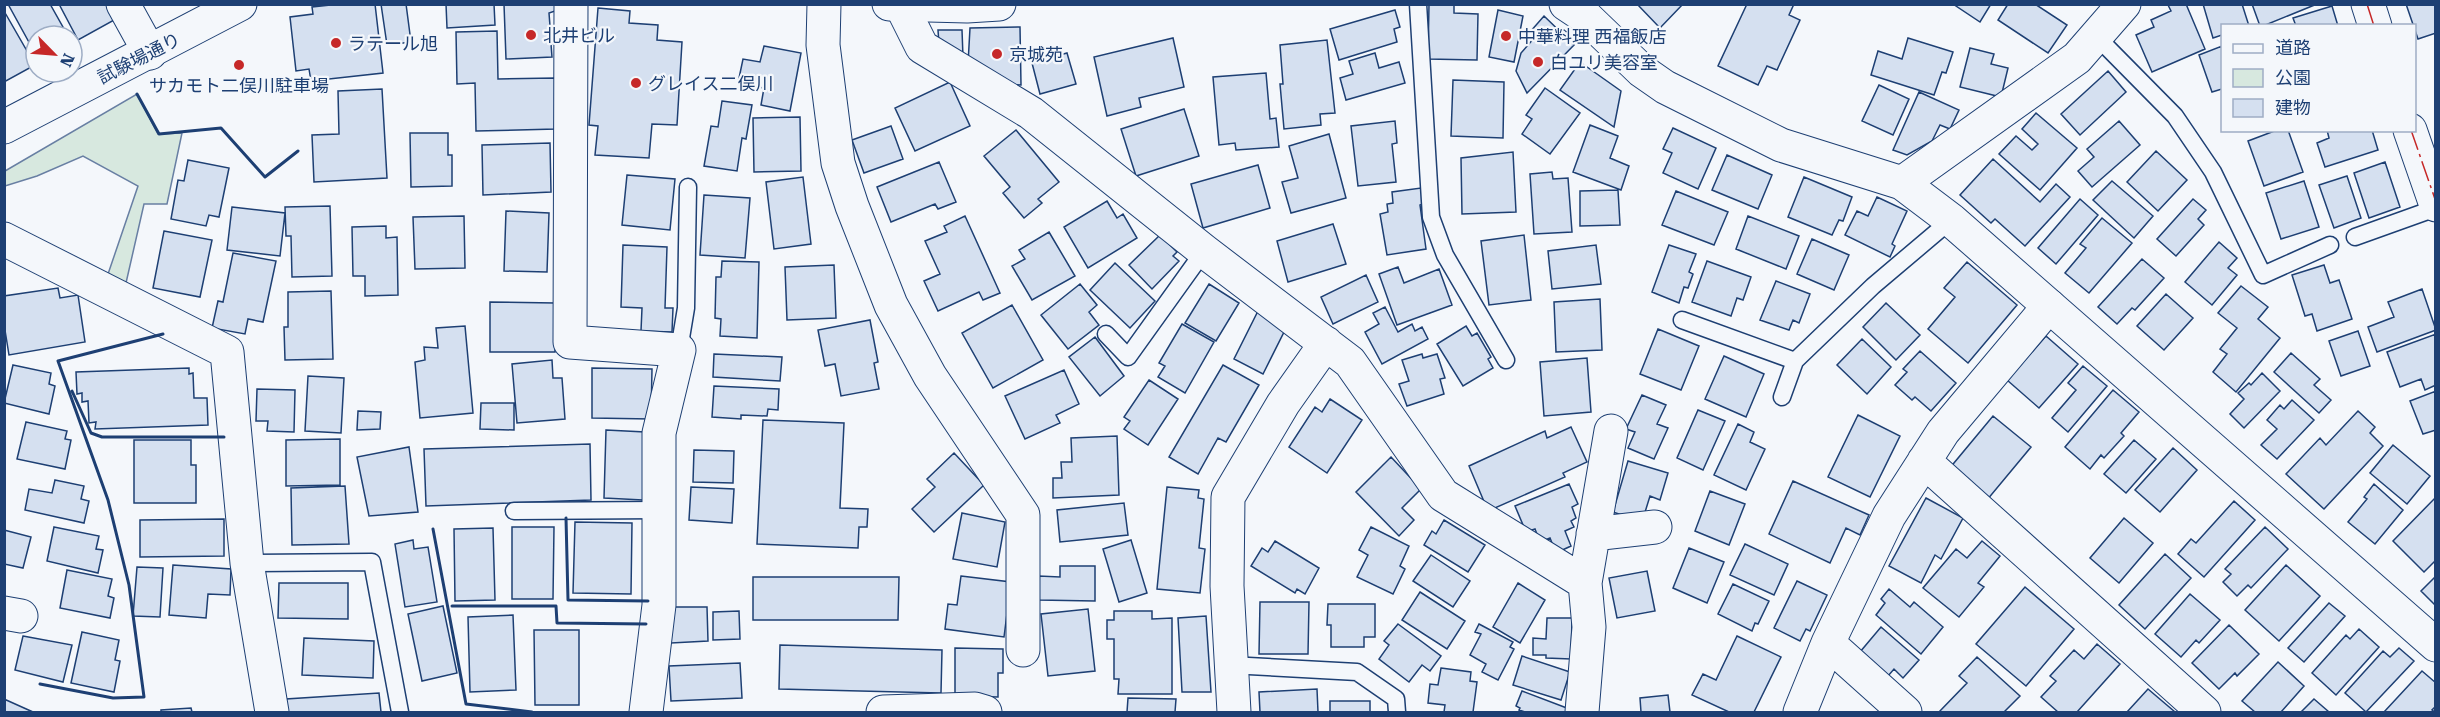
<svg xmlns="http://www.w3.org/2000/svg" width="2440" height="717" viewBox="0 0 2440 717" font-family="'Roboto Serif','Noto Sans JP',serif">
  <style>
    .green { fill: #d7e8df; stroke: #687fa3; stroke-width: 1.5 }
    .building { fill: #d5e0f0; stroke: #1d3f73; stroke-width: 1.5 }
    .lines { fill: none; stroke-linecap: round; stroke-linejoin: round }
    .lane-casing { stroke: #1d3f73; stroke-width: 19 }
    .street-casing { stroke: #1d3f73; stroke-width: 35 }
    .secondary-casing { stroke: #1d3f73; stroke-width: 35 }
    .lane { stroke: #f4f7fb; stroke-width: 16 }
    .street { stroke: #f4f7fb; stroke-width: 33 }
    .secondary { stroke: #f4f7fb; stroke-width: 33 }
    .wall { stroke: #1d3f73; stroke-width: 3 }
    .power { stroke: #c62828; stroke-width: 1.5; stroke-dasharray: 21 4.5 3 4.5; stroke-linecap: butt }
    .poi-dot { fill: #c62828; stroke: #f4f7fb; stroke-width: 2 }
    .labels { text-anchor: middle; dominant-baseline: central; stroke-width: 4.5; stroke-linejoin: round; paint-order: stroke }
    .poi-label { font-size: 18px; fill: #1d3f73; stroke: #f4f7fb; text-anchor: start }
    .street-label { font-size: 18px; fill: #1d3f73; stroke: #f4f7fb }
  </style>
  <rect width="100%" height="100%" fill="#f4f7fb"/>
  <path class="green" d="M137,94L158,134L182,133L167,204H144L126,283L107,277L138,186L83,156L37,176L5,186V171Z"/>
  <path class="building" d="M8,4H50L68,36H36V55Z
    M59,4H108L116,19L78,40Z
    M340,4H375L383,73L311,81L309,69L296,71L290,17L313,14L312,7Z
    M381,4H406L411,42L387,45Z
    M446,4H494L495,25L447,28Z
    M504,4H555V11L549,13L550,26L556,29V42L551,44L552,57L506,59Z
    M1429,4H1454V13L1478,14L1477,60L1428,59Z
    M1637,4H1683L1660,28Z
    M1747,4H1794L1789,15L1800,20L1777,70L1767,66L1758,85L1718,66Z
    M1953,4H1991L1980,22Z
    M2008,4H2035L2067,25L2048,53L1998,20Z
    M2186,4L2205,49L2152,72L2136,35L2154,27L2151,20L2171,11L2168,5Z
    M2203,4H2242L2249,26H2222V35L2213,38Z
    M2252,4H2317L2263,26H2260Z
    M2406,4H2436V33L2418,39Z
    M2332,6L2338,26H2296L2293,18Z
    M598,8L630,11L629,23L658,25L657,40L682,42L677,125L652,124L649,158L595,155L598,126L589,125Z
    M1395,10L1400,27L1394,29L1397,42L1339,60L1330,29Z
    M1498,10L1523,16L1514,62L1489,57Z
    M4,11L35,65L4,82Z
    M1544,16L1574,45L1527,93L1516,71L1521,53L1535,37L1530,32Z
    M1020,27L1021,85L996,84L968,64L970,28Z
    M938,30H962L963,57L939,44Z
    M497,31L498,79L555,78L556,129L476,131L475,83L457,84L456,32Z
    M1173,38L1184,87L1139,98L1141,107L1107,116L1094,57Z
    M1908,38L1953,52L1946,73L1942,72L1934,95L1871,75L1878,51L1902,59Z
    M1327,40L1335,113L1320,114L1321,125L1284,129L1280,84H1283L1280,45Z
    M764,46L801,53L790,111L761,105L764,88L738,83L743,59L760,62Z
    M2222,46V89L2212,92L2199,55Z
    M1970,48L1994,54L1991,64L2008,68L2001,97L1960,87Z
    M1067,53L1076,84L1040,94L1032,63Z
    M1375,53L1379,68L1399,62L1405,83L1346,100L1340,78L1353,74L1349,61Z
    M1580,62L1621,91L1614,127L1560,90Z
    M2108,71L2126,92L2080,135L2061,114Z
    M1266,73L1270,119L1276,118L1279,147L1236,150L1235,143L1219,145L1213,77Z
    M1453,80L1504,82L1503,138L1451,136Z
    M950,82L970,126L915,151L895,108Z
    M1879,85L1909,99L1893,135L1862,121Z
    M1545,88L1580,113L1550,154L1522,134L1532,119L1526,115Z
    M382,89L387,178L314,182L312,135L339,134L338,91Z
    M1919,92L1959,110L1950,129L1940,125L1932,141L1907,155L1893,150Z
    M722,101L752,105L746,139L742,138L737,171L704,166L711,126L718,127Z
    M1184,109L1199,156L1136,176L1121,129Z
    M2036,113L2077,148L2040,190L1999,154L2016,136L2032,150L2038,144L2022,129Z
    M800,117L801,171L754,172L753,118Z
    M1395,121L1397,143L1392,144L1396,182L1358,186L1351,126Z
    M2119,121L2140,145L2092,187L2078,171L2094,157L2087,149Z
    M1590,125L1618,136L1610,158L1629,166L1621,190L1573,172Z
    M891,126L903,159L864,173L852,140Z
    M1673,128L1716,148L1698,189L1663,173L1672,153L1663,149Z
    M1016,130L1059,182L1038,199L1042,203L1024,218L1003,193L1010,187L984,156Z
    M2277,130H2288L2303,172L2264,186L2248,141Z
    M2327,130H2372L2378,150L2325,167L2317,143L2329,138Z
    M410,133H448V155H452V186L411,187Z
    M1329,134L1346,198L1291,213L1282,182L1298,178L1289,146Z
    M550,143L551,192L483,195L482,145Z
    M2156,151L2187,180L2158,211L2127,182Z
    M1513,152L1516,212L1462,214L1461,158Z
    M1727,155L1772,175L1758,209L1712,190Z
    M1993,159L2040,202L2056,184L2070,197L2025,246L1995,219L1991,223L1960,195Z
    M188,160L229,168L219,217L209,215L206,226L171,219L178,180L184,181Z
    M939,162L956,202L938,209L935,204L891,222L877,187Z
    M2385,162L2400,207L2369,218L2354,173Z
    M1258,165L1270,208L1203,228L1191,184Z
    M1552,172L1553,179L1568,178L1572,232L1534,234L1530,174Z
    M627,175L675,179L670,230L622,225Z
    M2347,176L2361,218L2334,228L2319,185Z
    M803,177L811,244L774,249L766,182Z
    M1804,177L1852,197L1843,221L1839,220L1832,235L1788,217Z
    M2112,181L2153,216L2134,238L2093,200Z
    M2304,181L2319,227L2281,239L2266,193Z
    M1421,188L1423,204L1420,205L1426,249L1387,255L1380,214L1388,212L1387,204L1393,203L1392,192Z
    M1618,190L1620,225L1580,226V191Z
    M1676,191L1728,212L1714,245L1662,225Z
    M704,195L750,198L745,258L700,255Z
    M1877,197L1907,211L1892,244L1895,246L1890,257L1845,235L1857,211L1868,216Z
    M2080,199L2098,215L2056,264L2038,248Z
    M2193,199L2206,210L2198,219L2204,225L2176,256L2157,239Z
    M1107,201L1117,218L1123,214L1137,238L1088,268L1064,227Z
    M330,206L332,276L292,277L291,236H286L285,207Z
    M232,207L285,213L280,256L227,250Z
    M506,211L549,213L547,272L504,271Z
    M464,216L465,268L415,269L413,217Z
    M965,216L1000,293L983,300L979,292L938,311L924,281L940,274L925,241L947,232L944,226Z
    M1748,216L1799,236L1786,269L1736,249Z
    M2102,218L2132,243L2089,293L2065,273L2086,248L2080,244Z
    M1333,224L1346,264L1288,282L1277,241Z
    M386,226V238L397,237L398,295L365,296V276H353L352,227Z
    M164,231L212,240L200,297L153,288Z
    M1049,232L1075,276L1032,300L1012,266L1025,259L1019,250Z
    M1160,235L1177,252L1173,256L1179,261L1152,289L1129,265Z
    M1524,235L1531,300L1489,305L1481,241Z
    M1812,239L1849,255L1834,290L1797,274Z
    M2219,242L2237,258L2228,268L2237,275L2212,305L2185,282Z
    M623,245L667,247L665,308H673L672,332L641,331L642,308L621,307Z
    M1596,245L1601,284L1552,289L1548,251Z
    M1669,245L1696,254L1689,272L1693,274L1688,288L1684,287L1679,303L1652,292Z
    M233,253L276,261L263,322L248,319L245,334L212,328L218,301L223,302Z
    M2142,259L2164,278L2135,310L2132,308L2117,324L2098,307Z
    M722,261L759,262L757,338L720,336L721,319L715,318L716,277H721Z
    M1707,261L1751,277L1743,300L1737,298L1731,316L1692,302Z
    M1967,262L2017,305L1968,363L1928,329L1955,297L1944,288Z
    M1115,263L1155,301L1130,328L1090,290Z
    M834,265L836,318L787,320L785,267Z
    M2324,265L2330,283L2339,280L2352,319L2317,331L2312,314L2305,316L2292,275Z
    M1398,267L1404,283L1439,269L1452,305L1397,325L1379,274Z
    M1366,275L1378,302L1333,324L1321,297Z
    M1776,281L1810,294L1799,323L1793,320L1789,330L1760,320Z
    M1080,284L1097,305L1089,312L1099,325L1068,349L1041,315Z
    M1209,284L1239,303L1216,341L1185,323Z
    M2241,286L2268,307L2258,319L2280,338L2236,392L2213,372L2227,354L2220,349L2237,328L2218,313Z
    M58,288L60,298L78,295L85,342L9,355L4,324V296Z
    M2422,289L2436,330L2377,352L2368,327L2394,317L2388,302Z
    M331,291L333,359L285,360L284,327H288V292Z
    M2166,294L2193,318L2164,350L2137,326Z
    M1600,299L1602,350L1556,352L1554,302Z
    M490,302L555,303V352H490Z
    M1886,303L1920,335L1896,360L1863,327Z
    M1012,305L1043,360L993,388L962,333Z
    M1385,307L1398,332L1412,324L1415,331L1422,327L1428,339L1382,364L1365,332L1379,324L1373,313Z
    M1258,311L1287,326L1263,374L1234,359Z
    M870,320L878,362L874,363L879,389L841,396L835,364L825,366L818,330Z
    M1182,324L1214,342L1185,393L1158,377L1165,366L1159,363Z
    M465,326L473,413L420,418L415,362L425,360L424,347L438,348L436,328Z
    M1466,326L1472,336L1477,333L1491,357L1488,359L1493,368L1463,386L1437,344Z
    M1658,329L1699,346L1681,390L1640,374Z
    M2358,331L2370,366L2341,376L2329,341Z
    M2436,334V385L2425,390L2421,379L2400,387L2387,352Z
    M2046,336L2078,364L2039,408L2007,380Z
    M1095,337L1124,376L1100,396L1069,357Z
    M1862,339L1891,367L1867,394L1837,365Z
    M1920,351L1956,383L1931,411L1915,397L1912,400L1895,385L1907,372L1903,369Z
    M2291,353L2320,379L2314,385L2331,400L2319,413L2274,372Z
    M714,354L782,357L780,381L713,377Z
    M1422,354L1423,358L1437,354L1445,378L1440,379L1444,394L1407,406L1399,384L1409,381L1402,360Z
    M1724,356L1764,374L1746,417L1705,399Z
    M1587,358L1591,412L1544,416L1540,362Z
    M552,360L553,378H562L565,419L517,423L512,364Z
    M13,365L51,373L49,384L55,386L49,414L4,403Z
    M1223,365L1259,385L1226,442L1218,438L1198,474L1169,457Z
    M2083,366L2107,386L2068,432L2052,418L2076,390L2068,383Z
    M189,368V374L193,373L194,398H207L208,425L95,429L96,422L89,423L88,401L82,402V393L77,394L76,372Z
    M592,368L652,369L651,419L592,418Z
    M1064,370L1079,404L1056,415L1060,423L1025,439L1005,396Z
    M2262,373L2280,391L2244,428L2230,414L2244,399L2238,393L2249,383L2251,385Z
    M308,376L344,378L341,433L305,431Z
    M1149,380L1178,399L1148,445L1124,429L1130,421L1124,417Z
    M714,386L779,389L778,410L768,409L767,416L741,415V419L712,417Z
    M257,389L295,390L294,432L267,431L268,421H256Z
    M2113,390L2139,412L2121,433L2124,436L2104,458L2101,455L2090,469L2065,447Z
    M2436,391V430L2423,434L2410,401Z
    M1642,395L1666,405L1657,424L1668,428L1654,459L1628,448L1635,432L1626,429Z
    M1330,399L1362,420L1327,473L1289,447L1315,407L1322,412Z
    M2292,400L2314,420L2277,459L2261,445L2277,429L2267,420L2280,405L2284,409Z
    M481,403H514V430L480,429Z
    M1698,410L1725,421L1703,470L1677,458Z
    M358,411L381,412L380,429L357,430Z
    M2358,411L2375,427L2370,433L2383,446L2324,509L2286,474L2320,438L2326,445Z
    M1858,415L1900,436L1870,497L1828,477Z
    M1993,416L2031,447L1987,500L1949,469Z
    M763,420L844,423L840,508L868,509L867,527H859L858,548L757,544Z
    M26,422L67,431L65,439L71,440L65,469L17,459Z
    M1738,424L1754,432L1750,442L1765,449L1746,490L1714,475Z
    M1571,427L1587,462L1563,473L1565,477L1488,511L1469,466L1545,431L1547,438Z
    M606,430L645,432L643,500L604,498Z
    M1117,436L1119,495L1053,498V478H1062L1061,462H1072L1071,438Z
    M340,439V485L286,486V440Z
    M134,440H191V465H196V503H134Z
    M2134,440L2156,459L2126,493L2104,474Z
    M590,444L591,500L426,506L424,449Z
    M2393,445L2430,476L2407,504L2370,473Z
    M409,447L418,512L369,516L357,457Z
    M2173,448L2197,470L2160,512L2135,490Z
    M694,450L734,451L733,483L693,482Z
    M954,453L984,485L934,532L912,509L935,487L927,479Z
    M1391,457L1421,489L1402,508L1414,520L1399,536L1356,492Z
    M1628,461L1668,473L1660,500L1650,496L1642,522L1613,512Z
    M55,480L84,486L81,499L89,501L84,523L25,510L29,489L52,493Z
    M1793,481L1869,515L1860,535L1846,528L1830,563L1769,534Z
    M1569,484L1578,504L1572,507L1576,518L1571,521L1574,527L1565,531L1571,546L1556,553L1550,538L1540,542L1535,529L1526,532L1515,506Z
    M2374,484L2403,510L2375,544L2348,522L2367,499L2364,497Z
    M345,486L349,544L292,545L291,488Z
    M691,487L734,489L732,523L689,520Z
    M1167,487L1199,490L1198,498L1204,499L1199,548L1205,549L1200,593L1157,589Z
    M1710,491L1745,504L1729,545L1695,531Z
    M2436,497V560L2424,572L2393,541Z
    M1926,498L1963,518L1941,559L1935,555L1921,583L1889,566Z
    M2234,501L2255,520L2204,577L2178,554L2191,539L2196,543Z
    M1124,503L1128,535L1060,542L1057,510Z
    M962,513L1005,522L997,567L953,559Z
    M2124,518L2153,543L2119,583L2090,558Z
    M224,519V556L140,557V520Z
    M1444,520L1485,545L1468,572L1424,545L1432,531L1436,534Z
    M575,522L632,523L631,594L573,593Z
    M54,527L99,536L96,549L103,550L98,573L47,561Z
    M512,527H554L553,599H512Z
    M1371,527L1409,546L1400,566L1405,569L1393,594L1357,577L1368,555L1359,550Z
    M2265,527L2288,549L2251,588L2248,585L2237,596L2223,582L2231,574L2225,569Z
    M493,528L495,600L455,601L454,529Z
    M4,530L31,537L23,568L4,564Z
    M413,540L414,549L428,547L437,602L405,607L395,544Z
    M1131,540L1147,593L1119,602L1103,549Z
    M1275,541L1319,568L1305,594L1297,589L1295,593L1251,566L1262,548L1268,552Z
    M1982,541L2000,556L1978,583L1984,587L1959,617L1923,588L1956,549L1967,558Z
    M1745,544L1788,564L1774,595L1730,575Z
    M1689,548L1724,562L1707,603L1673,588Z
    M2165,554L2191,578L2145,629L2119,605Z
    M1431,555L1470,581L1453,607L1413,581Z
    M173,565L231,569L230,595L208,594L206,618L169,615Z
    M2286,565L2320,596L2279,641L2245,610Z
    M1060,566H1095V601L1038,600L1039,576L1060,577Z
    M137,567L163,568L160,617L133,616Z
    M67,570L112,579L108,596L114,598L110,618L60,608Z
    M1647,571L1655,611L1617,618L1609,578Z
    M961,576L1011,582L1004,637L945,629L948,604L957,605Z
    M2436,576V606L2421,591Z
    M753,577H899L898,620H753Z
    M1797,581L1827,595L1810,631L1806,629L1800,641L1774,628Z
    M279,583H348V619L278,618Z
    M1518,583L1545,600L1520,643L1493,627Z
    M1733,584L1769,601L1758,624L1755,623L1752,631L1718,614Z
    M2025,587L2074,629L2026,686L1976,644Z
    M1889,589L1910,607L1914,602L1943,627L1921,654L1876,615L1885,603L1881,599Z
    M1420,592L1465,621L1447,649L1402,620Z
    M2190,594L2220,620L2199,643L2196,640L2181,657L2155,634Z
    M1260,602H1309L1308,654H1259Z
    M2329,603L2345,616L2304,662L2288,648Z
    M1328,604H1375V637H1364V647H1331V625H1327Z
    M443,606L457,673L422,681L408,614Z
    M669,607H707L708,641L671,643Z
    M1088,609L1095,671L1048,676L1041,614Z
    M739,611L740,639L713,640V612Z
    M1114,611H1152V619L1172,618V694H1118L1119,679H1114V639H1107V620H1114Z
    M513,615L516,690L470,692L468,617Z
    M1206,616L1211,692H1182L1178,618Z
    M1547,618H1572L1571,659L1546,658V655H1533V638L1546,639Z
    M1398,624L1441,656L1430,671L1422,665L1409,682L1379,659L1389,645L1384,641Z
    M1479,624L1513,642L1510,647L1514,649L1498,680L1482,672L1486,664L1470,655L1481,634L1475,632Z
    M2229,625L2259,654L2237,676L2235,673L2219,689L2192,663Z
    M1881,627L1919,660L1903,678L1894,669L1888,676L1860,652Z
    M2359,629L2379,647L2336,695L2312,673L2346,635L2350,639Z
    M534,630H579V705H535Z
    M82,632L119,640L115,660L120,661L114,692L71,683Z
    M23,636L72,645L63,682L15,670Z
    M1737,636L1781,657L1754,712H1729L1692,695L1703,674L1716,680Z
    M304,638L374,641L373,678L302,675Z
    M2097,644L2120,664L2077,712H2058L2041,697L2056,681L2050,676L2074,650L2084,659Z
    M780,645L942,650L941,693L779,689Z
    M955,648L1003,649V673H998V697L955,696Z
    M2399,648L2414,661L2366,712L2345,693L2383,651L2390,657Z
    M1522,656L1570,672L1561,700L1513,685Z
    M1977,657L2020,696L2004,712H1939L1967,683L1959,676Z
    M2278,662L2304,686L2281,712H2255L2242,701Z
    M740,663L742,698L671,701L669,666Z
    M1441,668L1471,672L1470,681L1477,682L1473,712H1444L1445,705L1428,703L1430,684L1438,685Z
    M2422,671L2436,683V706L2432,710L2435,712H2384Z
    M1317,689L1318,712H1260L1259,692Z
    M2148,689L2175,712H2127Z
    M1522,691L1572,710L1571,712H1525L1519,710L1520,708L1516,706Z
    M379,693L381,712H287L286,699Z
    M1668,695L1670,712H1641L1640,698Z
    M1128,698L1176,699L1175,712H1127Z
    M4,699L33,712H4Z
    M2314,699L2329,712H2301Z
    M1330,701H1370V712H1330Z
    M191,708L192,712H161V710Z"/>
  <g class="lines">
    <g class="lane-casing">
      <path id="lane" d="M1418,4L1431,217L1445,255L1506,360
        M2096,36L2175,116L2213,172L2263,275L2330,245
        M2355,237L2436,208
        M1682,320L1795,361
        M1106,334L1128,357L1204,251
        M679,350L686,308L688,187
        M1782,397L1795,361L1873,286L1951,220
        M514,511L659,510
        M247,563L372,562L400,712
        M1230,665L1357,672L1396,699L1397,712"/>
    </g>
    <g class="street-casing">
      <path id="street" d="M123,4L150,53
        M571,4L570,342L679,350L659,433V605L646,712
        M824,4L823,45L838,163L852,206L891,305L930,376L1023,515V650
        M2368,4L2375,26
        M901,5L922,47L1031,113L1204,251L1350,362L1443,495L1585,583L1589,627L1582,712
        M2410,130L2436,205
        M1902,183L2077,58L2124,4
        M4,239L227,352L247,563L272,712
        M1924,461L2204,712
        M1593,534L1655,527
        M1585,583L1611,431
        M4,613L21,616
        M1828,643L1905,712
        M883,712L975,709L985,712
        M1234,712L1227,586L1228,497L1283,404L1326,343
        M1800,712L1828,643L1889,516L1943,432L2049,306"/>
    </g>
    <g class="secondary-casing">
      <path id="secondary" d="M889,4L967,6L999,4
        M1566,4L1587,18L1642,71L1665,87L1781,145L1902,183L1951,220L2436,645
        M4,127L240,4"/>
    </g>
    <use href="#lane" class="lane"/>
    <use href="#street" class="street"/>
    <use href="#secondary" class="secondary"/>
    <path class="wall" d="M137,94L159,134L221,128L265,177L298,151
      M58,361L163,334
      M72,391L91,433L102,437H224
      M566,518L568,600L648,601
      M433,529L466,704L532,712
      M452,606H556L557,623L646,624
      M40,684L113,698L144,697L129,585L108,500L58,361"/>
    <path class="power" d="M2367,4L2374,26
      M2411,130L2436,202"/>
  </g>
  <g class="poi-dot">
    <circle cx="531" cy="35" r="6"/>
    <circle cx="1506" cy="36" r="6"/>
    <circle cx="336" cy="43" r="6"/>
    <circle cx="997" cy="54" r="6"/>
    <circle cx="1538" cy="62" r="6"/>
    <circle cx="239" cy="65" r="6"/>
    <circle cx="636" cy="83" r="6"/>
  </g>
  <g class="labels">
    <g class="poi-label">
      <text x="543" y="35">北井ビル</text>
      <text x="1518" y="36">中華料理 西福飯店</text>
      <text x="348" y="43">ラテール旭</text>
      <text x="1009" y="54">京城苑</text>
      <text x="1550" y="62">白ユリ美容室</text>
      <text x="648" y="83">グレイス二俣川</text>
      <text x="239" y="85" text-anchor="middle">サカモト二俣川駐車場</text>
    </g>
    <g class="street-label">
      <text transform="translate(139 58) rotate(-27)">試験場通り</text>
    </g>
  </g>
  <rect width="2440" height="717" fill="none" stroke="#1d3f73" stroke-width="12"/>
  <rect x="2221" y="24" width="195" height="108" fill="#f4f7fb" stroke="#9eadc5" stroke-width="1.5"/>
  <rect x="2233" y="44" width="30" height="9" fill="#f4f7fb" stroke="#9eadc5" stroke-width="1.5"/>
  <text x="2275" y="54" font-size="18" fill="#1d3f73">道路</text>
  <rect x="2233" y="69" width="30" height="18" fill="#d7e8df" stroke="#9eadc5" stroke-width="1.5"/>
  <text x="2275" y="84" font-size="18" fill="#1d3f73">公園</text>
  <rect x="2233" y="99" width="30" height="18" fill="#d5e0f0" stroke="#9eadc5" stroke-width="1.5"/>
  <text x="2275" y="114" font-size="18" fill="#1d3f73">建物</text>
  <g transform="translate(54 54) rotate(115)"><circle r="28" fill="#f4f7fb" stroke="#9eadc5" stroke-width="1.5"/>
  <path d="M0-4.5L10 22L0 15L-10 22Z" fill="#c62828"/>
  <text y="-9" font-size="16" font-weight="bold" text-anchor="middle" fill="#1d3f73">N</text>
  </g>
</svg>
